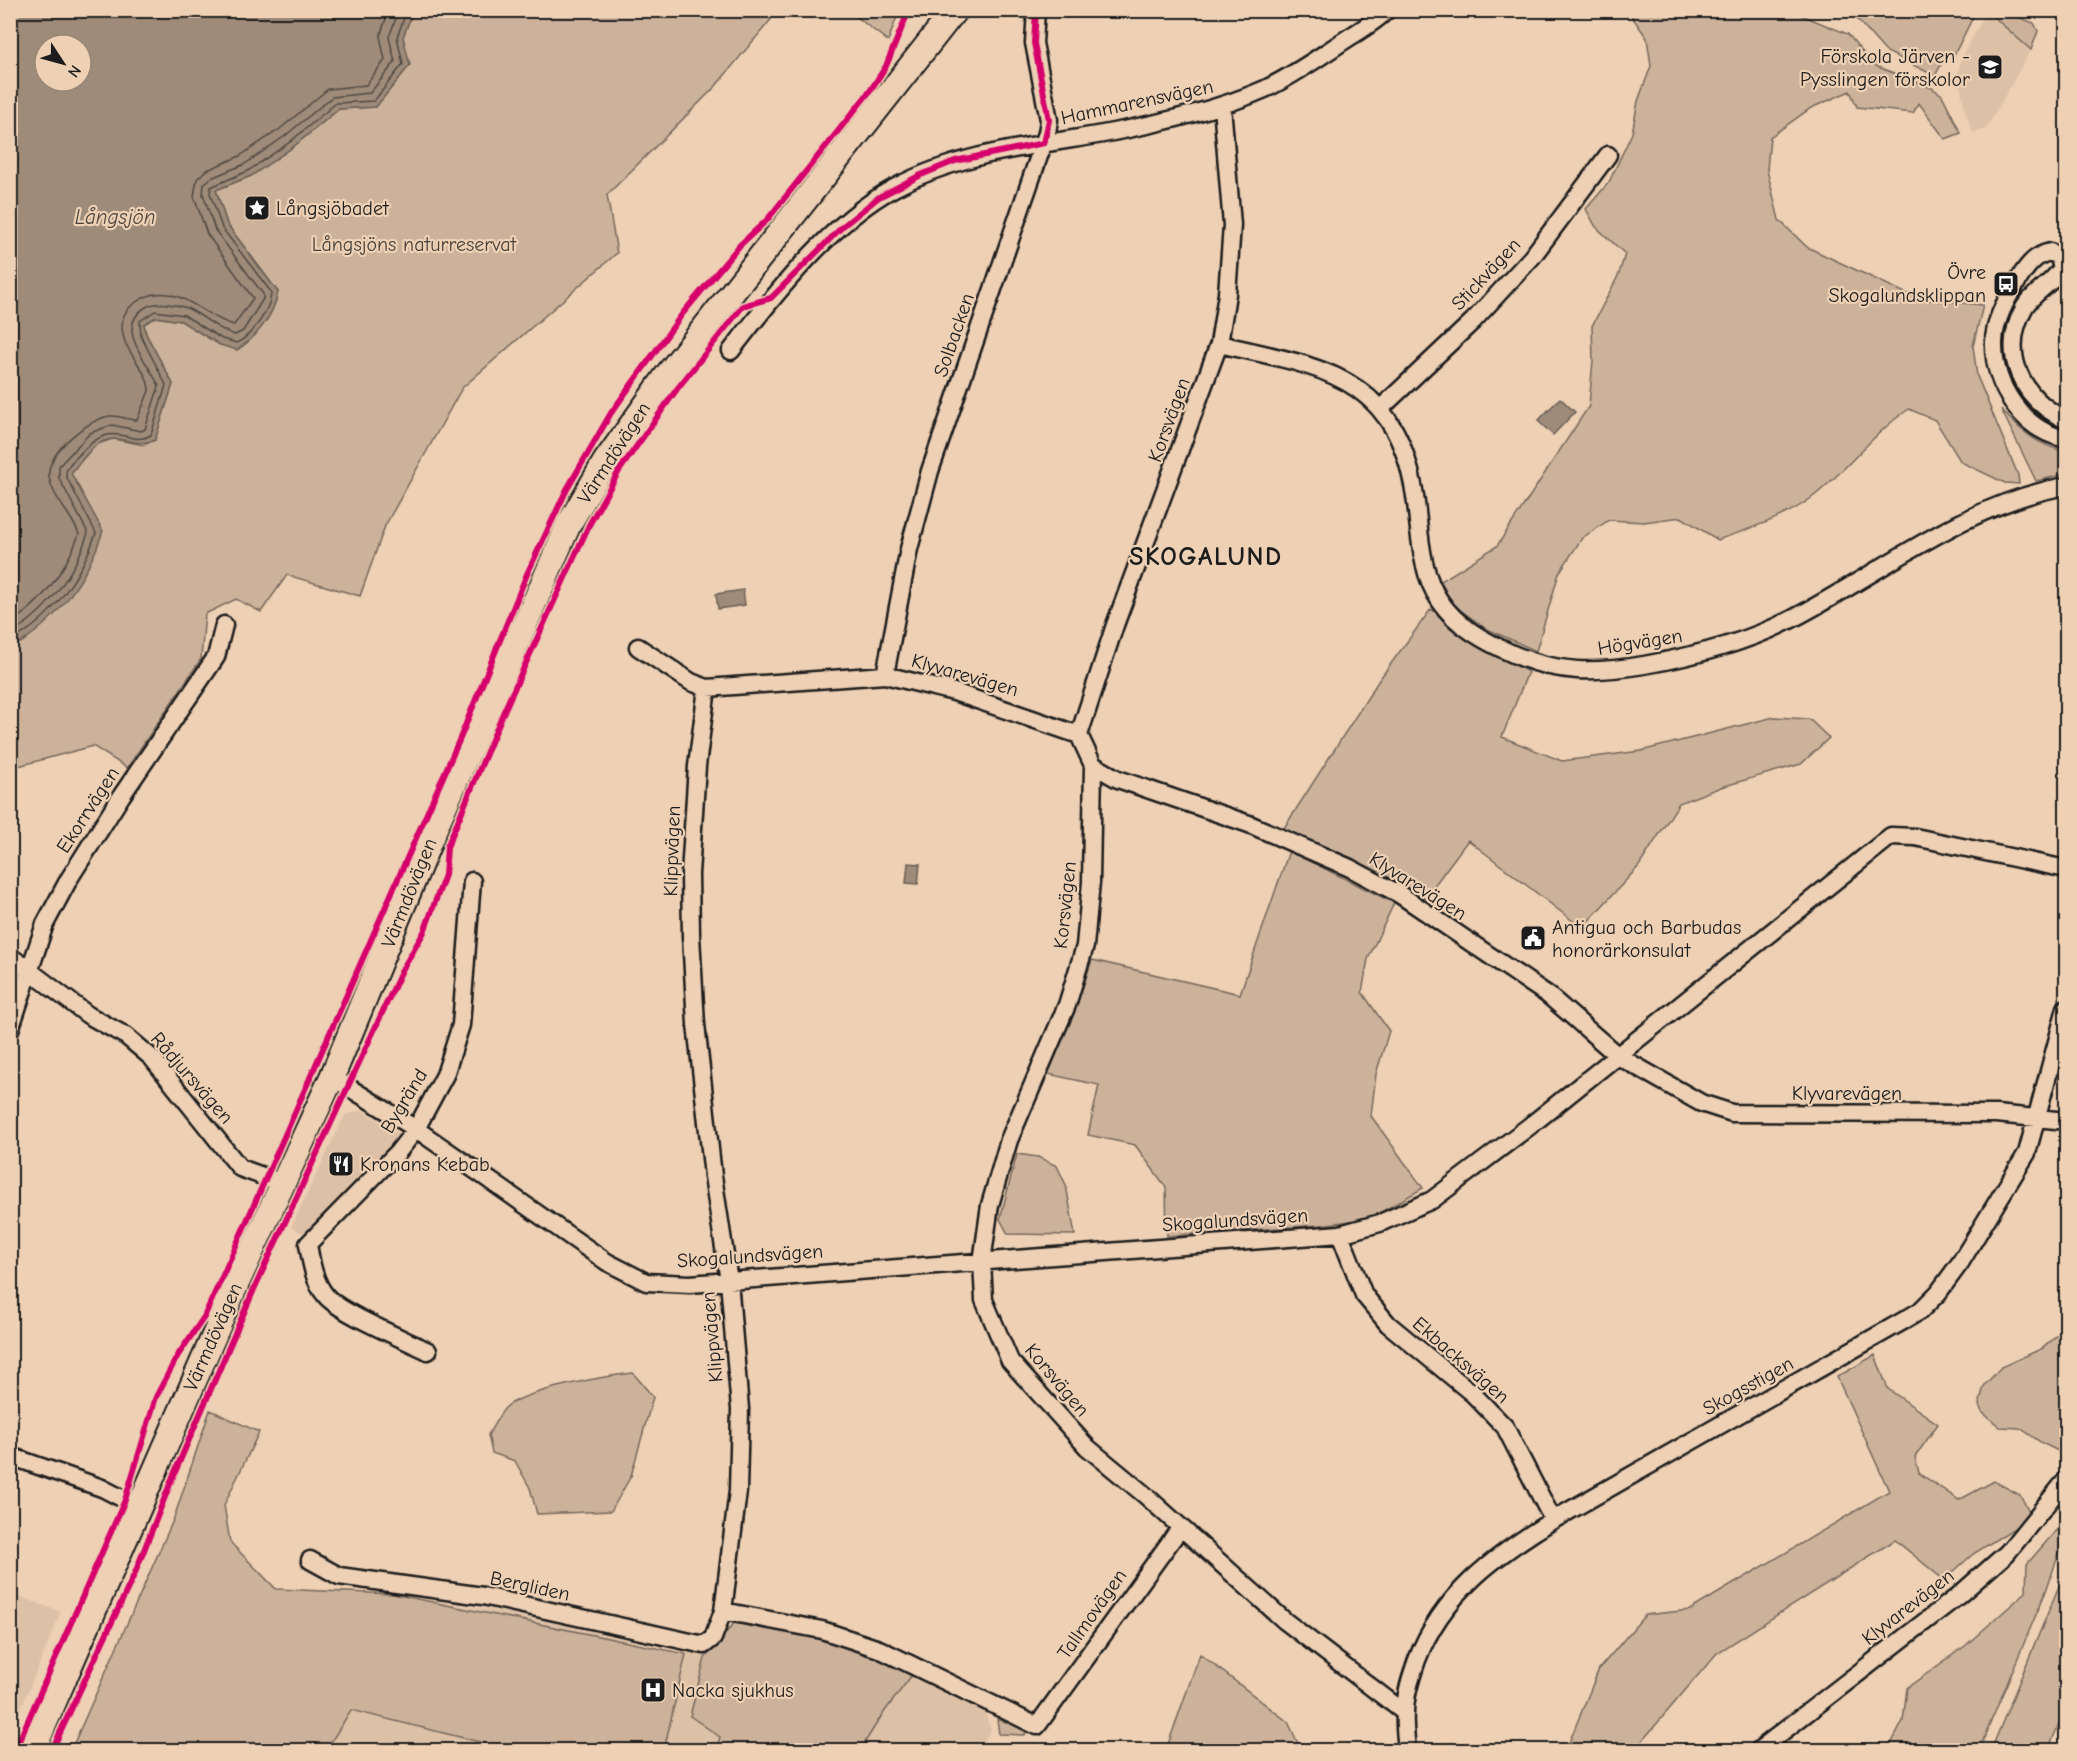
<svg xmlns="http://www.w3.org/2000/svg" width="2077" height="1761" viewBox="0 0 2077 1761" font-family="'Comic Neue',sans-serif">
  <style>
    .built { fill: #ddc1a7 }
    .green { fill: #ccb29b; stroke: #74675c; stroke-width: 1.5 }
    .water { fill: #9e8b7a; stroke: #6a5f54; stroke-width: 1.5; fill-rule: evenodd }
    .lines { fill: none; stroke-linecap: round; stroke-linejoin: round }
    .shore { stroke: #504842; stroke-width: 1.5 }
    .minor-casing { stroke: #1c1c1c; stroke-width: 21 }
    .secondary-casing { stroke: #1c1c1c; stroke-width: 28 }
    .minor { stroke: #eed0b4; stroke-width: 16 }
    .secondary { stroke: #eed0b4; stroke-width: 24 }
    .cycleway-casing { stroke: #eed0b4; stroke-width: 10 }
    .cycleway { stroke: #d6006c; stroke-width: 6 }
    .labels { text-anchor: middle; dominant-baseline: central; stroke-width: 4.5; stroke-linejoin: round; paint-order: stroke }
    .poi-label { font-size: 20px; fill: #1c1c1c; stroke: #eed0b4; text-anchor: start }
    .street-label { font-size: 20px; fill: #1c1c1c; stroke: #eed0b4 }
    .park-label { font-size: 20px; fill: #48423c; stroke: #eed0b4 }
    .water-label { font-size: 21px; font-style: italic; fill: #4a433d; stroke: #eed0b4 }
    .district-label { font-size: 26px; font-weight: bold; letter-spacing: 1.5px; fill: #1c1c1c; stroke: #eed0b4 }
  </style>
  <rect width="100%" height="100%" fill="#eed0b4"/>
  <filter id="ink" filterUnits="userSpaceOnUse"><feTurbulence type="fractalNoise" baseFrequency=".0167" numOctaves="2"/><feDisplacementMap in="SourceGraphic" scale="12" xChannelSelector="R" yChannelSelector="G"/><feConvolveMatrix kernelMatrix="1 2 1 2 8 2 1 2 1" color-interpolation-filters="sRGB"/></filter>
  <g filter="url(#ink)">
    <path class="built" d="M1986,12L2031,50L1986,129L1973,133L1965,111L1958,74L1961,59Z
      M362,1110L418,1145L319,1242L291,1227L345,1115Z
      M11,1593L61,1612L11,1732Z
      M393,1594L530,1616L686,1654L714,1644L735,1622L915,1671L985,1713L991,1730L979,1750H326L351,1710Z"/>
    <path class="green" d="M413,11H778L715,87L607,195L617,253L462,388L385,526L360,596L287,575L261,612L236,599L205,614L201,659L127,768L93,746L11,768V648L27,639L71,473L95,445L113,439L144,445L155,440L173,384L146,334L144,324L156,317L181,321L220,345L278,292L227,224L216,190L251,176L293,147L339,109L376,107Z
      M849,11H899L888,41Z
      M1628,11H1791L1848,34L1869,60L1878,67L1932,88L1942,95L1961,133L1945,139L1919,103L1913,113L1857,107L1850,91L1811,108L1770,137L1767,170L1779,220L1807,247L1918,299L1983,305L1973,346L1977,376L2018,475L2019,484L2005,483L1961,462L1935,420L1909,409C1873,433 1848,469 1814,496C1786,518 1750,528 1718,540L1681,517L1644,522L1609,520L1582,538L1559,573L1536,651L1485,628L1451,603L1441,581L1497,546L1589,406L1593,360L1592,326L1619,274L1625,254L1596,227L1586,209L1609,182L1632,133L1638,101L1651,66L1647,38Z
      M1839,11H1838H1976L1953,57L1946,55L1935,76L1885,51L1856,18Z
      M1987,11H2001L2034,23L2038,31L2031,50Z
      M2001,409C2020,431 2038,445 2066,452V474L2036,481Z
      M1431,609L1470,639L1528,672L1502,737L1562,761L1641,751L1774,717L1809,719L1829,738L1801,764L1721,787L1679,803L1639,866L1582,928L1468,840L1425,898L1284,828L1379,680Z
      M1289,851L1394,903L1368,959L1362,992L1389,1031L1376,1074L1371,1116L1423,1188L1371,1218L1321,1225L1167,1236L1166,1187L1135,1145L1088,1135L1099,1085L1048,1074L1074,1013L1092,960L1240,994Z
      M1017,1154L1038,1157L1057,1166L1066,1185L1075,1235L1008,1234L1000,1219Z
      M2066,1327V1451L2062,1453L2042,1443L2020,1428L2000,1427L1982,1412L1979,1405L1984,1386L2001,1367L2043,1348Z
      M1875,1355L1888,1389L1938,1424L1915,1457L1919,1473L1959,1500L1994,1481L2020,1495L2029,1511L2024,1522L1973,1554L1944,1580L1895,1540L1717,1653L1642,1741L1637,1750H1566L1599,1669L1645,1615L1690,1610L1889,1491L1837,1377Z
      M633,1373L653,1397L631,1476L611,1511L537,1514L530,1488L515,1461L492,1453L488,1435C493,1427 499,1414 506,1407C526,1390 606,1376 633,1373Z
      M210,1410L259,1432L224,1505L230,1542L276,1589L393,1594L686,1654L664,1750H512L351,1710L326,1750H71L174,1518Z
      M2066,1519L2064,1538L2046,1591L1979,1750H1888L1903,1721L1907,1688L1965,1646L2026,1592L2027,1564Z
      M2066,1569V1707L2048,1750H1991Z
      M735,1622C797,1626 857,1648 915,1671L882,1715L860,1750H716L720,1737L690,1716L705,1658Z
      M1200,1654L1288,1722L1301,1750H1166Z
      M997,1719L1027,1728L1025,1735L999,1734Z"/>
    <path class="water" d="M11,10L413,11L403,37L410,65L376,107L339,109L293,147L251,176L216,190L227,224L278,292C274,315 257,337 237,350L220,345L181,321L156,317L144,324L146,334L173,384L155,440C139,447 130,439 114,439C95,439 82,460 71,473L103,531C88,578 56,624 11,648ZM45,45H81V81H45Z
      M1560,398L1575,412L1553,435L1538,421Z
      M743,590L745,605L718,609L716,594Z
      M908,863L920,864L918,884L906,883Z"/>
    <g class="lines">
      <path class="shore" d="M10,622C41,606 68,566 79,534C72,515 52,497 49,477C45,453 88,419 110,416C119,415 128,420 137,420L149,391C149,374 131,357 125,342C121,330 120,316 130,307C170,271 200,317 234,325L253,298L207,234L194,196L197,179L205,171L240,156L280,129L328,89L366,85L385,60L380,36L389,10
        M10,633C47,614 76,571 88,533L59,478V466L90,433L112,425L141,431L145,429L159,386C147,360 113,328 146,307C156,301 176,304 187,308C204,316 217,330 235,335L243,331L263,299V294L215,230L203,194L204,184L211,178L245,164L285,136L332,97L370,93L395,62L389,37L399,10
        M10,641C52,620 82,575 96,533L66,476C65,468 71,463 77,457C115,413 128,449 151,435L166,385L141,336L140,321L155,311L184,315L222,339L237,343C252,335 271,310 271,292L222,228L210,193L211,187L248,171L290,142L336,103L374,101L403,64L397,37L407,10"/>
      <g class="minor-casing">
        <path id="minor" d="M1219,344C1326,368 1399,376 1416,503C1420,535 1421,574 1440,601C1456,626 1486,642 1513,654C1559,674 1595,673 1644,665C1695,656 1746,643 1792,619C1883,572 1964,504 2066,486
          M731,351C773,296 832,221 894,188C959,153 1032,146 1103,134C1157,124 1215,111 1265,89C1291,77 1315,60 1339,44C1355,33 1373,24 1387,10
          M1381,408L1473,321L1532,257L1608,155
          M2066,420C2022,399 1999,354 2024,308C2033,292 2054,283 2062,267L2058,256L2050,252C2034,255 2025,269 2017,282C2006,300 1994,321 1994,343C1993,385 2023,431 2066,439
          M638,647L691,682L707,688L885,675L954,692L1079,735L1093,765L1118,779L1249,824L1350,868L1399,894L1548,995L1618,1056L1701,1103L1732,1113L1996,1114L2066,1121
          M885,675L909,549L930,471L1047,133L1049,120L1034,43L1036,10
          M707,688L697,766L690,874L691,936L696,1024L713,1176L729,1281L740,1409L738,1491L723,1611L822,1630L879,1649L1037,1726L1181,1527
          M1079,735L1115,625L1219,344L1227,294L1232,225L1222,106
          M1093,765L1091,882L1085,946L1067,1005L1009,1140L990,1205L982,1262L984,1300L1010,1361L1087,1447L1145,1495L1285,1621L1405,1713
          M10,956L88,1015L126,1036L152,1058L240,1168L282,1183
          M10,1030L45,924L69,879L122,795L216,657L224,625
          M332,1077L416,1129L607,1262L646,1282L690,1284L1340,1234L1380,1223L1432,1200L1531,1125L1891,836L1915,837L2066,869
          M1340,1234L1364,1295L1388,1324L1473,1394L1505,1427L1553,1520
          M428,1351C406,1340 340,1313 326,1296C314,1282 311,1262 308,1244L398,1152L416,1129L445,1075L461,1025L472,881
          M10,1456L102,1488L139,1507
          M310,1560L339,1576L483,1596L704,1645L713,1638L723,1611
          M1407,1750C1406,1738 1404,1726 1405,1713C1405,1695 1411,1677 1417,1660C1442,1594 1495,1556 1553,1520L1903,1321L1920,1311L1938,1293L1960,1263L2027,1153L2066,1008
          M1759,1750L1958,1596L2007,1553L2066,1480"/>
      </g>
      <g class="secondary-casing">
        <path id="secondary" d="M33,1750L237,1283L332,1077L438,821L569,524L605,462L668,374L955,10"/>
      </g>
      <use href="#minor" class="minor"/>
      <use href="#secondary" class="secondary"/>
      <g class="cycleway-casing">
        <path id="cycleway" d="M15,1750L125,1500L156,1397L178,1355L204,1317L223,1275L461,736L527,574L566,491L611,413L683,313L740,245L767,220L870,91L886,66L909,10
          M52,1750L135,1573L172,1479L255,1287L402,970L424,932L445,875L447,847L504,711L589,525L619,471L677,389L743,306L771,298L843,226L879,197L921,175L955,161L1044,143L1049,120L1034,43L1036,10"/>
      </g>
      <use href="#cycleway" class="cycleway"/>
    </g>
  </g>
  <defs>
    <g id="school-square" transform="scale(1.35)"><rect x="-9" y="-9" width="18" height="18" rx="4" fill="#1c1c1c" stroke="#eed0b4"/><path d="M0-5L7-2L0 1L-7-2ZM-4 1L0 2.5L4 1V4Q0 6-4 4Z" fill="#fff"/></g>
    <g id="sight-square" transform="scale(1.35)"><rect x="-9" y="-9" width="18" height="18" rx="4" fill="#1c1c1c" stroke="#eed0b4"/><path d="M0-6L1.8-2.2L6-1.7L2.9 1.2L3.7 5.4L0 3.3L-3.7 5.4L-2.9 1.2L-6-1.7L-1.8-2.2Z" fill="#fff"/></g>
    <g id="bus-square" transform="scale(1.35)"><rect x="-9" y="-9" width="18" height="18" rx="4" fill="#1c1c1c" stroke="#eed0b4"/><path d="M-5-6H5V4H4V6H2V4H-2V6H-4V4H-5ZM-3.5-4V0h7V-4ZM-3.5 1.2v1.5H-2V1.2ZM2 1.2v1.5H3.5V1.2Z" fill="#fff"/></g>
    <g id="civic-square" transform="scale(1.35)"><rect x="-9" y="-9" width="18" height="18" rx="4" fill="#1c1c1c" stroke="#eed0b4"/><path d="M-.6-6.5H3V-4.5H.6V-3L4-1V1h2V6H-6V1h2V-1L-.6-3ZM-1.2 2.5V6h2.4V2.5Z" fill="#fff"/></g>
    <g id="restaurant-square" transform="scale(1.35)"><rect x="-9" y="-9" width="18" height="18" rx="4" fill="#1c1c1c" stroke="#eed0b4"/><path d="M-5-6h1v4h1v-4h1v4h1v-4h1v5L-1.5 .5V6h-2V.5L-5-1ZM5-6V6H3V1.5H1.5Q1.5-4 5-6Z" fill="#fff"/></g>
    <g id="hospital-square" transform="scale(1.35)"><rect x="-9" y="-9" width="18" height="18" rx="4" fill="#1c1c1c" stroke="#eed0b4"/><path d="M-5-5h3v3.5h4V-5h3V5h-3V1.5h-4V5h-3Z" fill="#fff"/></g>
  </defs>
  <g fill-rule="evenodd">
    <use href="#school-square" x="1990" y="67"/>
    <use href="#sight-square" x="257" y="208"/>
    <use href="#bus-square" x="2006" y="284"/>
    <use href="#civic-square" x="1533" y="938"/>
    <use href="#restaurant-square" x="341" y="1164"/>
    <use href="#hospital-square" x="653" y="1690"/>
  </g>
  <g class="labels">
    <g class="poi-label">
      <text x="1970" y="56" text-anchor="end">Förskola Järven -<tspan x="1970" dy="23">Pysslingen förskolor</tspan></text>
      <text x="276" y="208">Långsjöbadet</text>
      <text x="1986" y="272" text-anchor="end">Övre<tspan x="1986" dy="23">Skogalundsklippan</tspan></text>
      <text x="1552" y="927">Antigua och Barbudas<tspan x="1552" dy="23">honorärkonsulat</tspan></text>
      <text x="360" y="1164">Kronans Kebab</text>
      <text x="672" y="1690">Nacka sjukhus</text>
    </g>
    <g class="street-label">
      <text transform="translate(1137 102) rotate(-12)">Hammarensvägen</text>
      <text transform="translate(1486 274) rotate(-47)">Stickvägen</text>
      <text transform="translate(954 335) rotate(-71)">Solbacken</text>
      <text transform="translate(1169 420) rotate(-70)">Korsvägen</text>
      <text transform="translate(614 453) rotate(-57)">Värmdövägen</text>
      <text transform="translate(1640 642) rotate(-9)">Högvägen</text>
      <text transform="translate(965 675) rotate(16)">Klyvarevägen</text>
      <text transform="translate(88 810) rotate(-57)">Ekorrvägen</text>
      <text transform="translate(672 851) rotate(-88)">Klippvägen</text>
      <text transform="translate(1418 886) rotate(32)">Klyvarevägen</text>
      <text transform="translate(409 893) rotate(-68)">Värmdövägen</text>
      <text transform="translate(1065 905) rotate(-84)">Korsvägen</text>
      <text transform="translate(192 1078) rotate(49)">Rådjursvägen</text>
      <text x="1847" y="1093">Klyvarevägen</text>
      <text transform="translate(404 1101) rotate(-59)">Bygränd</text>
      <text transform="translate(1235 1220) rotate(-4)">Skogalundsvägen</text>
      <text transform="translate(750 1256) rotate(-4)">Skogalundsvägen</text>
      <text transform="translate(213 1337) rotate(-66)">Värmdövägen</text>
      <text transform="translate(712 1337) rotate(-95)">Klippvägen</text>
      <text transform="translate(1461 1360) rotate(41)">Ekbacksvägen</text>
      <text transform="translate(1057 1380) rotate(50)">Korsvägen</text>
      <text transform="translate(1748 1386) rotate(-29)">Skogsstigen</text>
      <text transform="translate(530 1586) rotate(12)">Bergliden</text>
      <text transform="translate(1908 1607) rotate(-38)">Klyvarevägen</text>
      <text transform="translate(1092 1614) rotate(-55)">Tallmovägen</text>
    </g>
    <g class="park-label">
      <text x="414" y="244">Långsjöns naturreservat</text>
    </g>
    <g class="water-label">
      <text x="115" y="217">Långsjön</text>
    </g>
    <g class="district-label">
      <text x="1206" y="557">SKOGALUND</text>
    </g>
  </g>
  <rect width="2077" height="1761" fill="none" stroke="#eed0b4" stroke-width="36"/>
  <rect x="18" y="18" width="2041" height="1725" fill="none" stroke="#1c1c1c" stroke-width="2" filter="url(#ink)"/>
  <g transform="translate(63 63) rotate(126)"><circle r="28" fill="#eed0b4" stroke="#9a8877" stroke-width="1.5"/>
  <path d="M0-4.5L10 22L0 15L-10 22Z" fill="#1c1c1c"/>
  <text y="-9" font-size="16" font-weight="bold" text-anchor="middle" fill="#1c1c1c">N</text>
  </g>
</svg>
